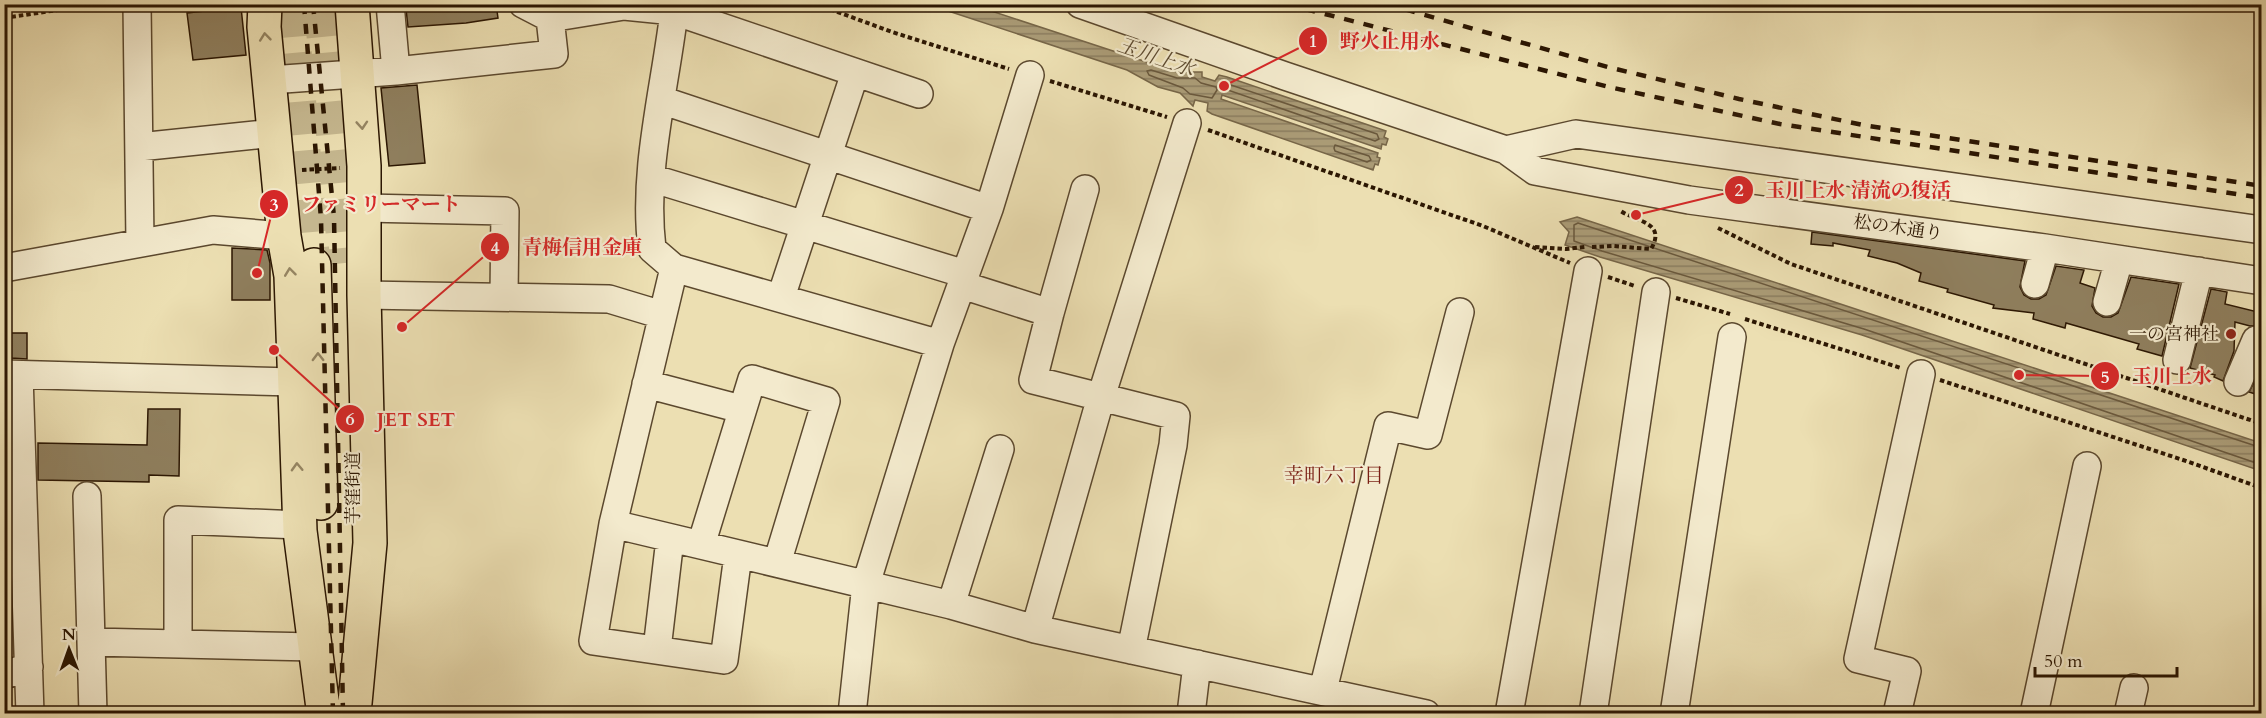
<svg xmlns="http://www.w3.org/2000/svg" width="2266" height="718" viewBox="0 0 2266 718" font-family="Cardo,'Noto Serif JP',serif">
  <style>
    .water { fill: url(#water-rules); stroke: #776648; stroke-width: 1.5 }
    .lines { fill: none; stroke-linecap: round; stroke-linejoin: round }
    .shore { stroke: #6a583c; stroke-width: 1.5 }
    .building { fill: #8f7f5e; stroke: #2b1602; stroke-width: 1.5 }
    .major-tunnel { stroke: #c5b78f; stroke-width: 33; stroke-dasharray: 33 16; stroke-linecap: butt }
    .minor-casing { stroke: #5b482e; stroke-width: 30 }
    .major-casing { stroke: #2b1602; stroke-width: 36 }
    .path { stroke: #2b1602; stroke-width: 4; stroke-dasharray: 4.5 3; stroke-linecap: butt }
    .minor { stroke: #f3eacd; stroke-width: 27 }
    .major { stroke: #ecdfb2; stroke-width: 33 }
    .rail { stroke: #2b1602; stroke-width: 4.5; stroke-dasharray: 10 10; stroke-linecap: butt }
    .oneway { stroke: #958563 }
    .poi-dot { fill: #8f2418; stroke: #f3eacd; stroke-width: 2 }
    .labels { text-anchor: middle; dominant-baseline: central; stroke-width: 4.5; stroke-linejoin: round; paint-order: stroke }
    .street-label { font-size: 18px; fill: #2b1602; stroke: #f3eacd }
    .poi-label { font-size: 18px; fill: #2b1602; stroke: #f3eacd; text-anchor: end }
    .water-label { font-size: 20px; font-style: italic; fill: #5e4b30; stroke: #f3eacd }
    .neighbourhood-label { font-size: 20px; fill: #7a1f14; stroke: #f3eacd }
    .leader { fill: none; stroke: #d62828; stroke-width: 2 }
    .callout-dot { fill: #d62828; stroke: #f3eacd; stroke-width: 2 }
    .mark-label { font-size: 18px; text-anchor: middle; font-weight: bold; fill: #fff }
    .callout-label { font-size: 20px; text-anchor: middle; font-weight: bold; fill: #d62828; stroke: #f3eacd; stroke-width: 4.5; stroke-linejoin: round; paint-order: stroke }
  </style>
  <defs>
    <pattern id="water-rules" width="6" height="5" patternUnits="userSpaceOnUse" patternTransform="scale(1.5)"><rect width="6" height="5" fill="#aa9b76"/><path d="M0 2.5h6" fill="none" stroke="#8b7d5f"/></pattern>
  </defs>
  <rect width="100%" height="100%" fill="#ecdfb2"/>
  <filter id="stains"><feTurbulence type="fractalNoise" baseFrequency=".00333" numOctaves="4"/><feColorMatrix values="0 0 0 0 .2 0 0 0 0 .09 0 0 0 0 .02 0 0 0 .5 -.17"/></filter>
  <radialGradient id="worn" r=".72"><stop offset=".6" stop-color="#630" stop-opacity="0"/><stop offset="1" stop-color="#630" stop-opacity=".3"/></radialGradient>
  <path class="water" d="M930,5H973L1177,72H1202V77L1215,81L1219,75L1227,77L1386,131L1384,137L1388,139L1386,145L1382,144L1381,149L1222,95L1221,99L1378,153L1377,157L1380,158L1378,165L1375,164L1373,170L1212,114L1207,111L1208,103L1195,100L1193,106L1180,93L1158,87L1127,70Z
    M1577,217L2261,443V471L1862,335L1600,257L1565,245L1569,232L1560,222Z"/>
  <g class="lines">
    <path class="shore" d="M1151,70L1177,78H1195L1201,83L1216,87L1217,90L1212,98L1190,94L1183,88L1149,75L1147,71Z
      M1222,82L1377,134L1379,139L1375,141L1222,88L1220,85Z
      M1335,145L1369,156L1371,160L1367,162L1335,151L1334,148Z
      M2262,448L1578,223L1574,225V241L1602,251L1864,329L2262,465"/>
  </g>
  <path class="building" d="M454,4H496L498,18L466,23L408,27L406,9Z
    M241,7L246,55L193,60L187,13Z
    M417,85L425,163L389,166L381,88Z
    M1812,232L2025,261L2020,287L2024,295L2031,299H2039L2046,295L2056,266L2084,270L2080,283L2095,288L2092,306L2096,313L2103,317H2111L2118,313L2131,277L2179,284L2162,356L2137,349L2139,344L2066,323L2065,328L2033,319L2034,313L1993,308L1994,305L1947,292L1948,289L1919,281L1921,273L1897,263L1868,256L1870,250L1833,243V246L1811,244Z
    M232,248L267,250L270,263V300H232Z
    M2211,289L2227,292L2225,304L2262,313V325L2250,326L2235,322L2234,351L2223,381L2214,377L2215,375L2190,368Z
    M11,333H27V359L11,358Z
    M2262,367V396L2249,392Z
    M148,409H180L179,476L149,475V482L38,480V443L147,445Z"/>
  <g class="lines">
    <path class="major-tunnel" d="M291,4L314,265
      M320,4L345,263"/>
    <g class="minor-casing">
      <path id="minor" d="M137,4L140,243
        M390,4L396,71
        M523,4L550,18
        M675,4C666,86 642,168 652,249L674,268L940,344
        M1080,4L1285,76L1506,150L1576,134L2262,230
        M270,80L396,71L554,54L550,18L624,6L674,11L919,94
        M661,100L989,209
        M139,147L274,133
        M1506,150L1535,171L1689,200L2045,248L2262,281
        M651,178L965,274
        M365,208L505,211L504,297
        M4,268L213,230L284,236
        M674,268L613,524L593,641L724,660L738,555
        M2035,284L2045,248
        M962,285L1050,313L1033,380L1176,416L1173,445L1131,650
        M364,295L609,299L662,315
        M781,297L855,73
        M2107,302L2119,260
        M1050,313L1085,189
        M2177,360L2199,271
        M4,374L294,382
        M19,375L30,714
        M2238,382L2256,340L2262,341
        M646,384L741,409
        M87,496L93,714
        M613,524L951,605L1035,629L1426,714
        M701,545L752,379L826,401L777,563
        M951,605L1000,449
        M1035,629L1101,397L1187,123
        M92,642L315,647
        M178,644V520L300,525
        M657,649L670,539
        M4,675L29,667
        M1323,690L1388,426L1428,435L1460,312
        M852,714L866,584L940,344L989,209L1030,75
        M1191,714L1197,664
        M1509,714L1588,271
        M1593,714L1656,292
        M1674,714L1732,337
        M1897,714L1907,671L1858,659L1921,374
        M2034,714L2087,466
        M2128,714L2134,688"/>
    </g>
    <g class="major-casing">
      <path id="major" d="M265,4L264,27L284,236L291,276L300,531L323,708
        M352,4L364,166V295L370,543L355,703
        M314,265L321,503"/>
    </g>
    <path class="path" d="M816,4L892,32L1009,69
      M4,18L98,4
      M1050,81L1167,117
      M1208,130L1483,226L1570,263
      M302,170L340,168
      M1718,228L1791,264L2262,424
      M1535,247L1566,249L1585,247
      M1592,247L1613,246L1651,249C1667,222 1636,222 1619,210
      M1608,277L1635,286
      M1676,298L1730,314
      M1745,319L1901,368
      M1940,380L2183,460L2262,488"/>
    <use href="#minor" class="minor"/>
    <use href="#major" class="major"/>
    <path class="rail" d="M304,4L321,219L333,714
      M313,4L334,217L343,714
      M1286,4L1609,87L1780,124L2262,198
      M1386,4L1608,67L1739,99L1863,125L2262,186"/>
  </g>
  <defs><path id="oneway-chevron" d="M-2-3.5L2.5 0L-2 3.5" fill="none" stroke-width="1.6" stroke-linecap="round" stroke-linejoin="round" transform="scale(1.5)"/></defs>
  <g class="oneway">
    <use href="#oneway-chevron" transform="translate(265 37) rotate(-96)"/>
    <use href="#oneway-chevron" transform="translate(362 125) rotate(86)"/>
    <use href="#oneway-chevron" transform="translate(290 272) rotate(-97)"/>
    <use href="#oneway-chevron" transform="translate(318 357) rotate(-91)"/>
    <use href="#oneway-chevron" transform="translate(297 467) rotate(-92)"/>
  </g>
  <circle class="poi-dot" cx="2231" cy="334" r="6"/>
  <g class="labels">
    <g class="street-label">
      <text transform="translate(1898 228) rotate(8)">松の木通り</text>
      <text transform="translate(353 488) rotate(-90)">芋窪街道</text>
    </g>
    <g class="poi-label">
      <text x="2219" y="334">一の宮神社</text>
    </g>
    <g class="water-label">
      <text transform="translate(1156 57) rotate(19)">玉川上水</text>
    </g>
    <g class="neighbourhood-label">
      <text x="1334" y="475">幸町六丁目</text>
    </g>
  </g>
  <path class="leader" d="M1224 86L1313 41M1636 215L1739 190M257 273L274 204M402 327L495 247M2019 375L2105 376M274 350L350 419"/>
  <g class="callout-dot">
    <circle cx="1224" cy="86" r="6"/>
    <circle cx="1636" cy="215" r="6"/>
    <circle cx="257" cy="273" r="6"/>
    <circle cx="402" cy="327" r="6"/>
    <circle cx="2019" cy="375" r="6"/>
    <circle cx="274" cy="350" r="6"/>
    <circle cx="1313" cy="41" r="15"/>
    <circle cx="1739" cy="190" r="15"/>
    <circle cx="274" cy="204" r="15"/>
    <circle cx="495" cy="247" r="15"/>
    <circle cx="2105" cy="376" r="15"/>
    <circle cx="350" cy="419" r="15"/>
  </g>
  <g class="mark-label">
    <text x="1313" y="47">1</text>
    <text x="1739" y="196">2</text>
    <text x="274" y="211">3</text>
    <text x="495" y="254">4</text>
    <text x="2105" y="383">5</text>
    <text x="350" y="425">6</text>
  </g>
  <g class="callout-label">
    <text x="1390" y="48">野火止用水</text>
    <text x="1858" y="197">玉川上水 清流の復活</text>
    <text x="381" y="211">ファミリーマート</text>
    <text x="582" y="254">青梅信用金庫</text>
    <text x="2172" y="383">玉川上水</text>
    <text x="416" y="426">JET SET</text>
  </g>
  <rect width="2266" height="718" fill="none" stroke="#ecdfb2" stroke-width="24"/>
  <rect x="6" y="6" width="2254" height="706" fill="none" stroke="#2b1602" stroke-width="3"/>
  <rect x="12" y="12" width="2242" height="694" fill="none" stroke="#2b1602" stroke-width="1.5"/>
  <g transform="translate(69 649) rotate(359)" stroke="#f3eacd" stroke-width="4.5" paint-order="stroke">
  <path d="M0-4.5L10 22L0 15L-10 22Z" fill="#2b1602"/>
  <text y="-9" font-size="16" font-weight="bold" text-anchor="middle" fill="#2b1602">N</text>
  </g>
  <path d="M2035 667v9h142v-9" fill="none" stroke="#2b1602" stroke-width="3"/>
  <text x="2044" y="667" font-size="18" fill="#2b1602" stroke="#f3eacd" stroke-width="4.5" paint-order="stroke">50 m</text>
  <rect width="100%" height="100%" filter="url(#stains)"/>
  <rect width="100%" height="100%" fill="url(#worn)"/>
</svg>
